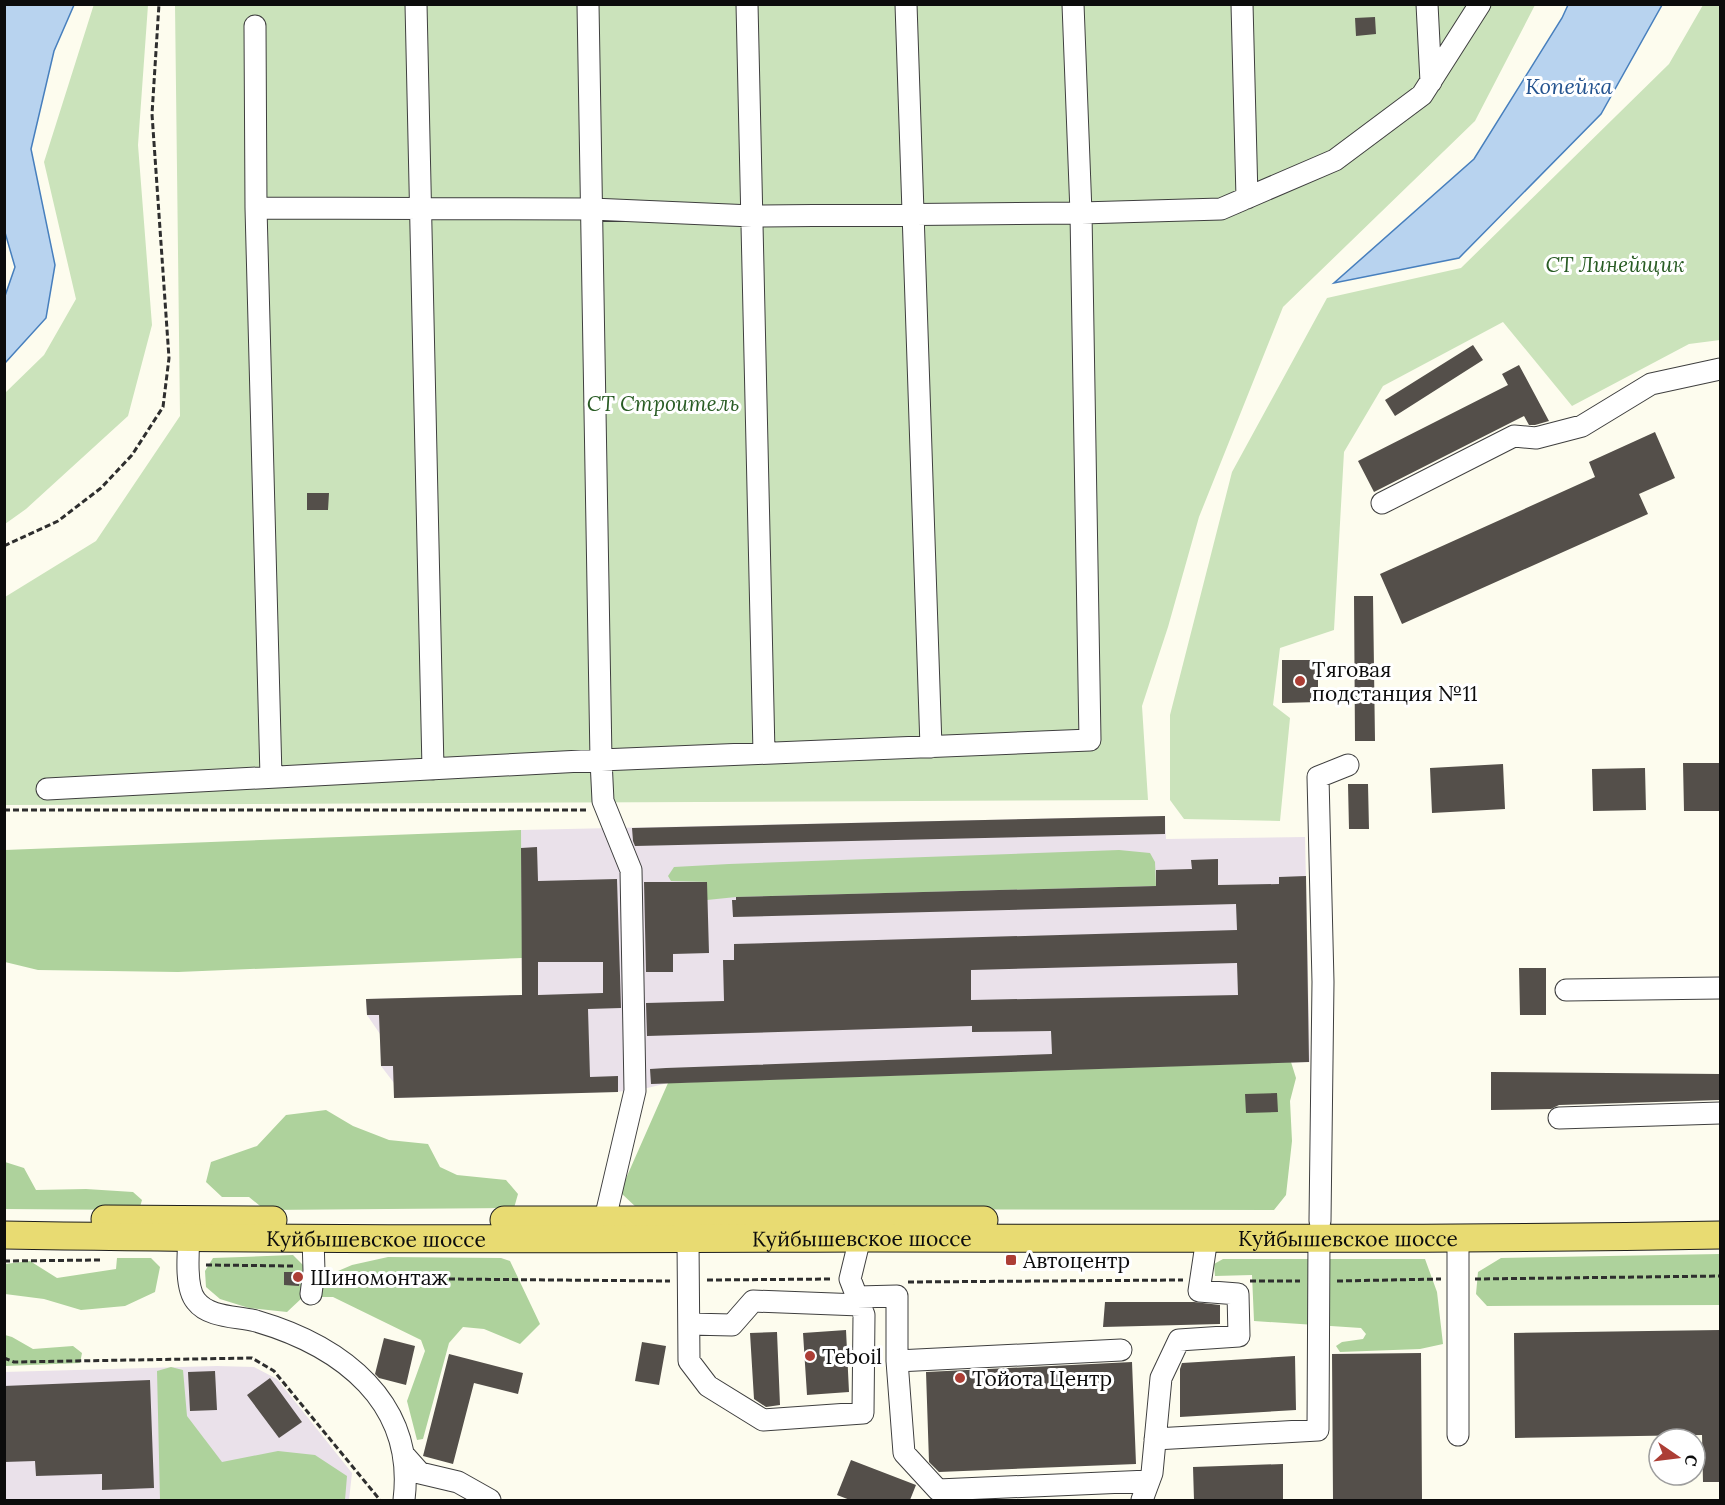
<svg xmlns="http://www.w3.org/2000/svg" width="1725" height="1505" viewBox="0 0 1725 1505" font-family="Lora,serif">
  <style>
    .industrial { fill: #eae1ea }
    .green { fill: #cbe3bb }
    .forest { fill: #aed29c }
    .water { fill: #b8d3ef; stroke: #477fbd; stroke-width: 1.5 }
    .building { fill: #544f4a; fill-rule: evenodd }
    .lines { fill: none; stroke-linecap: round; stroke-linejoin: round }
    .minor-casing { stroke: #3f3f3f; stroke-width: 23 }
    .major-casing { stroke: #1d1d1d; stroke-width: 29 }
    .path { stroke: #2e2e2e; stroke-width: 3; stroke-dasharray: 6 3; stroke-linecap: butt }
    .minor { stroke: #fff; stroke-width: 21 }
    .major { stroke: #e8db72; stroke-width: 27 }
    .poi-dot { fill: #ac3e35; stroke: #fff; stroke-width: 2 }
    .labels { text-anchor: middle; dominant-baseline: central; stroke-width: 6; stroke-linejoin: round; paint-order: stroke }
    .park-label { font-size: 21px; font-style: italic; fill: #295c24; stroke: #fff }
    .poi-label { font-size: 21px; fill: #0c0c0c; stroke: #fff; text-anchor: start }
    .street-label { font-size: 21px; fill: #0c0c0c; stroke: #fff }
    .water-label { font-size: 22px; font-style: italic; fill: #24538f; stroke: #fff }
  </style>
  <rect width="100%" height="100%" fill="#fdfcee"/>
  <path class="industrial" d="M1165,816L1166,839L1305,837L1310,1062L668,1083L635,1091L394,1098V1083L381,1066L380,1034L367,1015L366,999L522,995L521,830Z
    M217,1366L254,1367L277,1379L352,1473L349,1500H5L4,1372Z"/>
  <path class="green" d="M94,4L148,5L138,145L152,325L128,416L26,509L5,524V393L44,355L76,299L44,162Z
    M175,5H1535L1475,121L1283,307L1199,517L1168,627L1142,706L1148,800L5,805V597L96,541L180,416Z
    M1703,5H1720V340L1689,344L1572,406L1503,322L1383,386L1344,452L1334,630L1280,648L1273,705L1290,718L1280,821L1184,819L1170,800V715L1232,472L1327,298L1461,268L1669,64Z"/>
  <path class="forest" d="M521,830L522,958L178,972L38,970L5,962V850Z
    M1119,850L1150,853L1155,862L1156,886L736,897L707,900V882L671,881L668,876L674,867L729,864Z
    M1291,1062L1296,1078L1290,1101L1292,1141L1286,1195L1274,1210L638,1209L620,1192L668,1083Z
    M326,1110L353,1126L389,1140L428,1144L440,1167L457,1175L506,1180L518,1194L514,1208L265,1210L249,1197H222L206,1182L211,1162L257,1146L286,1115Z
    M5,1162L24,1168L36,1190L86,1189L133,1192L142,1200L139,1210L5,1209Z
    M1720,1254V1305L1487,1306L1476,1294L1478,1272L1501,1258Z
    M293,1255L308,1270L331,1274L352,1265L388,1257L501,1258L510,1261L540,1324L520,1344L484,1329L463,1327L449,1343L423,1439L417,1440L407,1401L425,1351L421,1340L333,1297H303L287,1312L249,1308L220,1299L206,1287L205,1271L213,1258Z
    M117,1258H151L160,1267L155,1292L125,1306L81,1310L44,1299L5,1294V1264L30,1261L57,1278L116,1269Z
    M1223,1259H1425L1437,1292L1443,1344L1420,1349L1340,1352L1336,1346L1342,1342L1363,1339L1366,1334L1361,1328L1254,1321L1252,1275L1215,1276L1214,1264Z
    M5,1335L12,1337L33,1349L73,1346L82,1353L80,1363L5,1366Z
    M171,1367L183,1370L187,1416L222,1462L278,1451L315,1455L347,1476L345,1500H160L157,1371Z"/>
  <path class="water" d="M5,4L74,5L54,51L31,149L55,265L46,318L5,363V296L15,267L4,229Z
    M1568,5H1662L1601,114L1459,258L1334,283L1474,159L1562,18Z"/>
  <path class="building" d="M1375,17L1376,34L1356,36L1355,18Z
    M1473,345L1483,360L1395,416L1385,400Z
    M1519,365L1549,421L1535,425H1529L1524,416L1374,492L1358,461L1508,385L1502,374Z
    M1655,432L1675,478L1639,494L1648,514L1402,624L1380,574L1595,477L1589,462Z
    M307,493H329L328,510H307Z
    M1354,596H1373L1375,741H1355Z
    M1282,660H1318V702L1282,703Z
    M1683,763H1720V811H1684Z
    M1503,764L1505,809L1432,813L1430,768Z
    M1645,768L1646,810L1593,811L1592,769Z
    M1348,784H1368L1369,829H1349Z
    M1165,816V834L635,846L633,841L632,828Z
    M537,847L538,881L617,879L621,1008L588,1009L590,1077L618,1076V1092L394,1098L393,1066H381L379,1015H367L366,999L522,995L521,848ZM538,962H603V993L538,995Z
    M1218,859V885L1279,884V877L1306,876L1309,1062L651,1084L650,1069L666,1068L1052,1054L1051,1031L972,1032V1026L647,1036L646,1003L724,1001L723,960H734V944L1237,930L1236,904L733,917L732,900H736V897L1156,886V870L1192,869L1191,860ZM1237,963L1238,995L971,1000V970Z
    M644,882H707L709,953L673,954V972H646Z
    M1519,968H1546V1015H1520Z
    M1491,1072L1720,1074V1100L1559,1105L1551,1109L1491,1110Z
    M1277,1093L1278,1112L1246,1113L1245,1094Z
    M284,1272H301L299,1286L284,1285Z
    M1105,1302H1194L1220,1305V1324L1103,1327Z
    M846,1330L849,1392L807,1395L803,1333Z
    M1720,1330V1482H1703L1702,1435L1515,1438L1514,1333Z
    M777,1332L780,1405L766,1407L754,1399L750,1333Z
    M384,1338L415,1346L406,1385L379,1378L375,1374Z
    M642,1342L666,1346L659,1385L635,1381Z
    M1421,1353L1422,1500H1333L1332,1354Z
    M449,1354L523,1373L518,1394L474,1383L453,1464L423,1456Z
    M1295,1356L1296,1410L1180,1417V1369L1182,1363Z
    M1132,1362L1136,1464L939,1472L929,1462L926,1372Z
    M215,1371L217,1410L190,1411L188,1372Z
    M270,1378L302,1422L279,1438L247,1395Z
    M150,1380L154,1488L102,1490V1474L36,1476L35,1461L4,1462V1386Z
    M851,1460L916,1485L910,1500H850L837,1495Z
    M1283,1464V1500H1194L1193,1467Z"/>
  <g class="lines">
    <g class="minor-casing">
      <path id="minor" d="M416,4L433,769
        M588,4L601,760L603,801L631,870L635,1091L605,1219
        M747,4L764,753
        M906,4L931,747
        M1242,4L1247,198
        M1427,4L1431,82
        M255,26L256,208L271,777
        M256,208L592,209L752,216L1081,213L1073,4
        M1382,503L1514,436L1536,438L1582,426L1651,384L1720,369
        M47,789L601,760L1090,740L1081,213L1221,209L1335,160L1422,95L1480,4
        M1566,990L1720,988
        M1559,1118L1720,1113
        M1320,1221L1323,982L1318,777L1348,765
        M189,1238C188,1255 185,1288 196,1301C209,1318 237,1316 256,1321C342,1346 416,1402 404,1500
        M688,1240L689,1361L708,1386L763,1420L863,1413L864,1315L850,1279L860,1238
        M311,1294L314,1271L313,1238
        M857,1297L897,1296V1361L1121,1350
        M689,1324L732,1325L753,1301L860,1305
        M897,1361L904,1453L938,1490L1149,1481
        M1458,1435V1238
        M1155,1439L1318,1430L1319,1239
        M404,1455L420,1473L458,1482L490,1500
        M1142,1500L1152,1473L1161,1378L1179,1340L1239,1336L1238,1294L1199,1291L1207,1238"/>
    </g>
    <g class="major-casing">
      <g id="major">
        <path d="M105,1219L273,1220"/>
        <path d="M504,1220H984"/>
        <path id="s1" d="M4,1235C292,1240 579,1239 867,1238C1151,1238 1436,1240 1720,1235"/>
      </g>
    </g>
    <path class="path" d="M4,546L58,521L101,488L132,455L163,407L169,358L152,114L159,4
      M4,810H587
      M4,1261L102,1260
      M206,1265L295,1266
      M332,1278L670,1281
      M1475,1279L1720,1276
      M707,1280L832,1279
      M1250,1281H1300
      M1337,1281L1441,1279
      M908,1282L1183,1280
      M4,1358L14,1362L252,1358L274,1371L380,1500"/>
    <use href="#minor" class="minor"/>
    <use href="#major" class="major"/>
  </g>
  <g class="poi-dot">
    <circle cx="1300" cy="681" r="6"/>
    <rect x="1005" y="1254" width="12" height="12" rx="3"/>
    <circle cx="298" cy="1277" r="6"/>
    <circle cx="810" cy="1356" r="6"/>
    <circle cx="960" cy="1378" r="6"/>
  </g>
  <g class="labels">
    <g class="park-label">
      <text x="1615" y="264">СТ Линейщик</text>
      <text x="663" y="403">СТ Строитель</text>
    </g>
    <g class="poi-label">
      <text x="1312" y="669">Тяговая<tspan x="1312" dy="24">подстанция №11</tspan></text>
      <text x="1023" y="1260">Автоцентр</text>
      <text x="310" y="1277">Шиномонтаж</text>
      <text x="822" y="1356">Teboil</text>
      <text x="972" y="1378">Тойота Центр</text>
    </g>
    <g class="street-label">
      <text stroke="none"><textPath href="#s1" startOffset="372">Куйбышевское шоссе</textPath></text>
      <text stroke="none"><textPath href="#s1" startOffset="1344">Куйбышевское шоссе</textPath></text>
      <text stroke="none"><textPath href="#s1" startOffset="858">Куйбышевское шоссе</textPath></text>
    </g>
    <g class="water-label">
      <text x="1569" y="86">Копейка</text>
    </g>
  </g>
  <rect width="1725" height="1505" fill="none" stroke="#0c0c0c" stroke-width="12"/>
  <g transform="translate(1677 1457) rotate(104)"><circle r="28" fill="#ffffff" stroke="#9e9e9e" stroke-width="1.5"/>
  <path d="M0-4.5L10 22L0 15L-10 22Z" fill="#ac3e35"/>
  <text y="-9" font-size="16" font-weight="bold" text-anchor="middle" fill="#0c0c0c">С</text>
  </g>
</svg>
